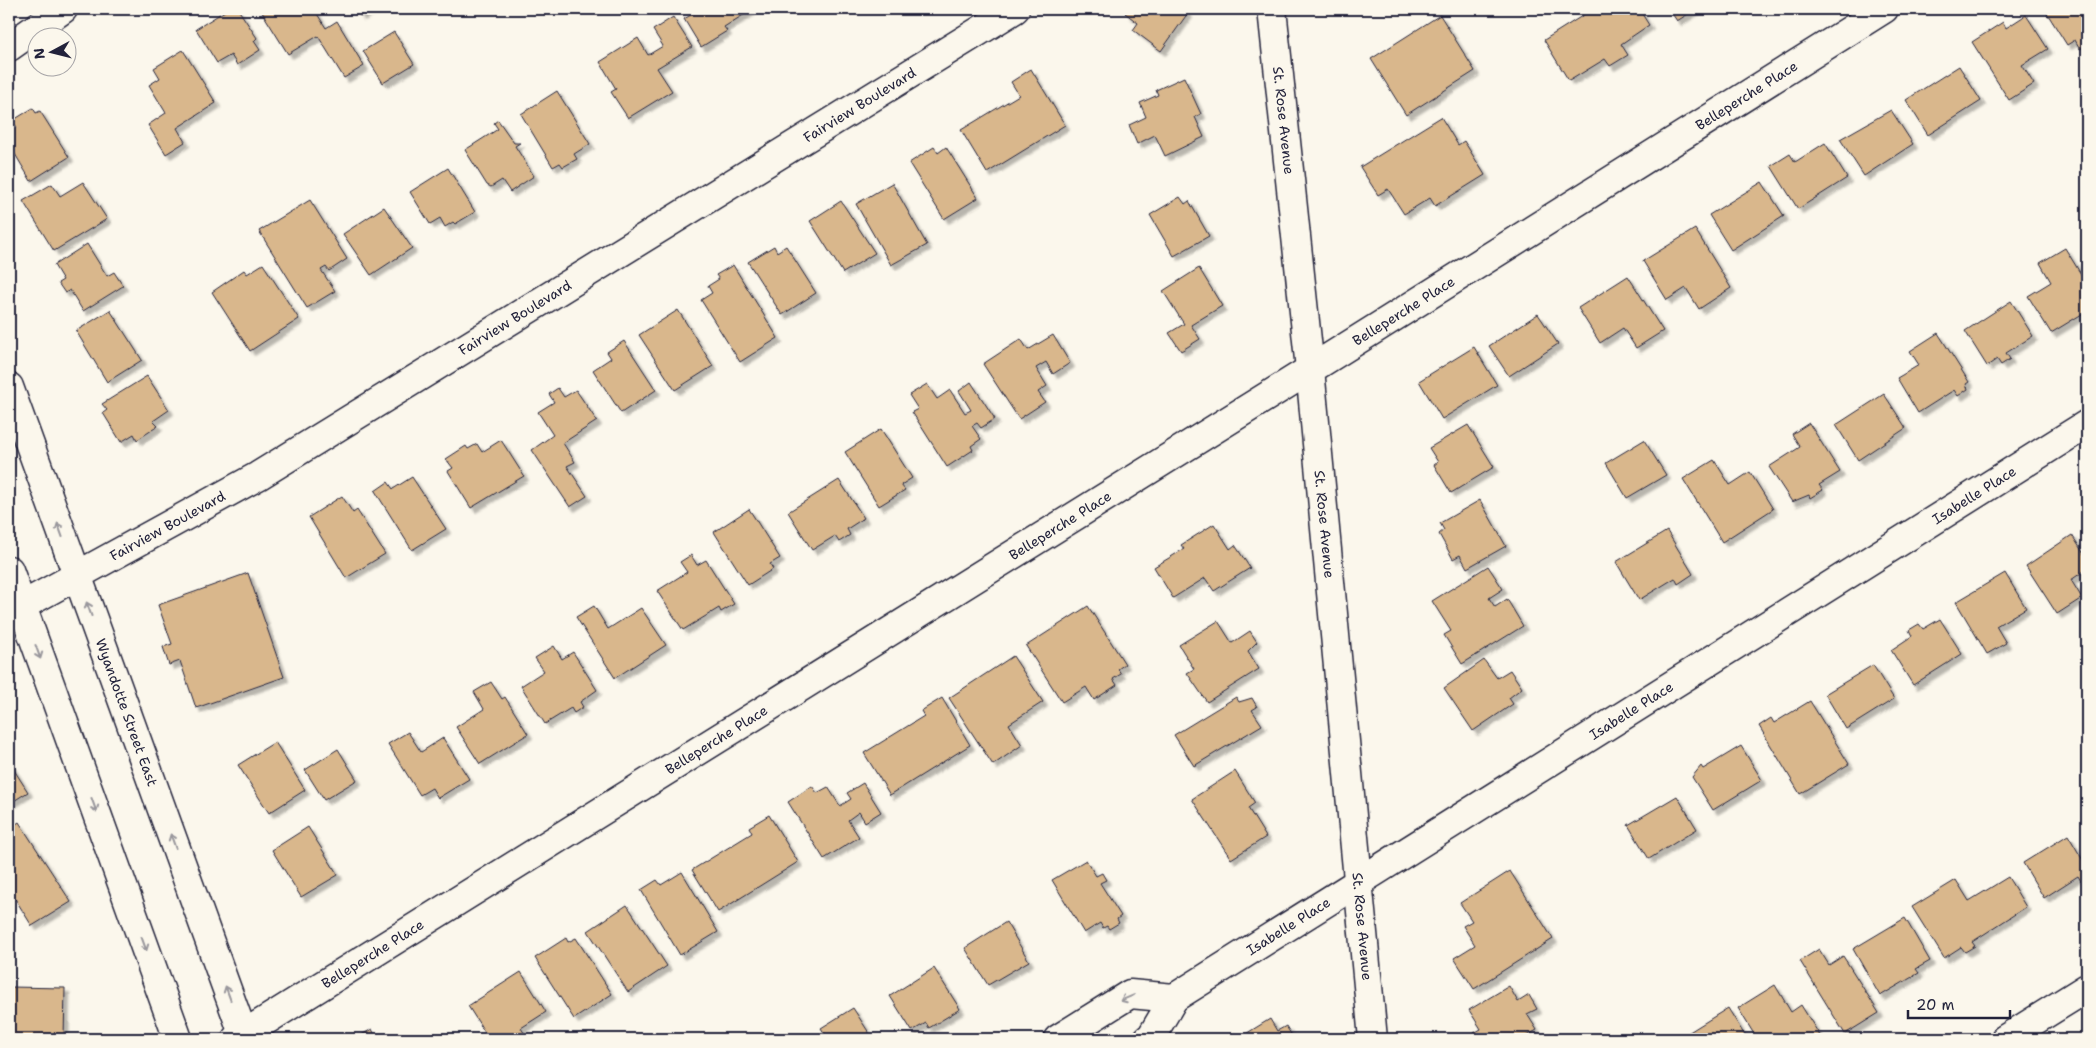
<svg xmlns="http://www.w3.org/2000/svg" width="2096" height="1048" viewBox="0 0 2096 1048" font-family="'Shantell Sans',sans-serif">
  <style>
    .building { fill: #d9b78c; stroke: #22223b; filter: url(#shadow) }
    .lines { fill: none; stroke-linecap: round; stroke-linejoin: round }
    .street-casing { stroke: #22223b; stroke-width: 31 }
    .secondary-casing { stroke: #22223b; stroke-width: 31 }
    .street { stroke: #fbf7ec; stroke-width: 28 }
    .secondary { stroke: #fbf7ec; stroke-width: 28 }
    .oneway { stroke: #99979c }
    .labels { text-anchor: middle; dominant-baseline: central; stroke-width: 4.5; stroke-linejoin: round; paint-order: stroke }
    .street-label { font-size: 14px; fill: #22223b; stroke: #fbf7ec }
  </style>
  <defs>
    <filter id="shadow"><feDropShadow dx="4.5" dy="4.5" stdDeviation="1" flood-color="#0004"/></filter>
  </defs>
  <rect width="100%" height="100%" fill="#fbf7ec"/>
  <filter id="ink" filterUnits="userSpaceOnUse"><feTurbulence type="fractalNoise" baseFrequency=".02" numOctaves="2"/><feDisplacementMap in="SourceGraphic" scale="10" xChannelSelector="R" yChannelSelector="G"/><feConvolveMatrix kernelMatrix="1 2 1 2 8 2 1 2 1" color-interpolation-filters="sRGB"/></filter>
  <g filter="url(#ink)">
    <path class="building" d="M228,9H238L257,38L254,41L260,50L237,65L231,55L217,63L196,29Z
      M260,9H314L326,28L337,21L364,66L344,78L318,36L288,54Z
      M356,9H371L360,16Z
      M701,9H753L724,27L727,31L701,47L684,19Z
      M1128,9H1182L1188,13L1161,51L1133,30L1138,23L1125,13Z
      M1593,9H1639L1649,25L1621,44L1628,55L1610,66L1605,59L1569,81L1544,40Z
      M1669,9H1696L1677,21Z
      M2046,9H2087V45L2080,49L2075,40L2067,45L2045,10Z
      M1440,15L1475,71L1406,115L1371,59Z
      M2026,15L2048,49L2022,65L2034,84L2009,100L1972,42L2003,22L2006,28Z
      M673,17L692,47L657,68L672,91L628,118L611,92L616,89L600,62L638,38L648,55L663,46L653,30Z
      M394,32L414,64L383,83L363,51Z
      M183,50L216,103L177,128L185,142L166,154L148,125L166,113L149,85L160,78L154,68Z
      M1959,66L1981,101L1928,135L1906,100Z
      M1031,69L1065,125L987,173L961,130L1019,95L1011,82Z
      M1184,77L1201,114L1195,117L1204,137L1165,156L1155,135L1137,144L1129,125L1146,117L1140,103L1158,95L1156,90Z
      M557,91L590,144L574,154L577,159L563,167L560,163L553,167L521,114Z
      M33,108L36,113L40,111L69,157L31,181L9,144V132L17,127L12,121Z
      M1891,110L1913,144L1864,176L1840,139Z
      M1441,117L1458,145L1464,141L1485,175L1435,206L1430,198L1404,214L1388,189L1378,195L1360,167Z
      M498,120L514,143H520L515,146L534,176L510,192L502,180L491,187L487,185L465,150L498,129L494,123Z
      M1825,143L1847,178L1798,209L1771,166L1790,154L1795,162Z
      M934,147L938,153L946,147L978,198L944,219L909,163Z
      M448,168L475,212L455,224L453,222L445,227L440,218L430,224L410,192Z
      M83,182L107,219L54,251L23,201L52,184L60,196Z
      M1762,182L1784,216L1731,250L1709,215Z
      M892,183L927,245L891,265L856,204Z
      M1180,197L1185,204L1189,201L1209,236L1174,256L1150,215Z
      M310,200L347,259L329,271L326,267L321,270L335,291L307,308L259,231Z
      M841,201L875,253L843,273L810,221Z
      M384,207L412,248L371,275L343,234Z
      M1695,229L1731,288L1699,309L1686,288L1667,300L1643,261Z
      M87,244L107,276L114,272L123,286L83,311L70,290L65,293L58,283L63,280L54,265Z
      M774,246L777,252L786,246L816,293L782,315L748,262Z
      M2065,248L2087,284V311L2051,333L2028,296L2051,282L2040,263Z
      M263,264L299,319L250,351L212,292L244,270L247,274Z
      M733,265L778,338L740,362L701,300L712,293L708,286L719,279L716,275Z
      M1199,268L1222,306L1191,325L1200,339L1181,351L1169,333L1184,324L1163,291Z
      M1628,276L1663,331L1636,348L1623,328L1600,343L1578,308Z
      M2011,301L2033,336L2006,353L2010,359L2001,365L1997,359L1987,366L1965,331Z
      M110,310L142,360L107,382L76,331Z
      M678,310L713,366L675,390L639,335Z
      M1538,314L1558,344L1509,376L1489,346Z
      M1938,333L1969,382L1966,384L1968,389L1958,396L1954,390L1918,413L1897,378L1919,365L1910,351Z
      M1053,335L1070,363L1053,374L1046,362L1036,368L1047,386L1038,392L1045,402L1019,419L983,364L1021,339L1028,350Z
      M624,341L656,390L621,413L593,370L611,358L607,352Z
      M1474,347L1497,385L1442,419L1419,381Z
      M147,376L169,410L153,421L158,426L137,440L134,434L121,442L103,413L107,410L102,404Z
      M971,382L995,419L981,428L977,423L972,426L981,439L971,446L973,450L947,467L912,412L918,409L909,395L927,384L937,399L950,390L965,413L971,410L959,391Z
      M558,388L564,397L576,390L597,421L563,443L575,462L567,466L587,496L570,507L532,450L553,435L538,412L554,402L549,394Z
      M1884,394L1906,428L1858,460L1836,425Z
      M1809,423L1840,472L1819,485L1823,490L1810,498L1809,495L1792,502L1769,467L1800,447L1792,434Z
      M1468,425L1494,467L1451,493L1434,465L1438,462L1429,448Z
      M881,429L912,478L901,485L905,490L879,506L845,452Z
      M501,440L524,476L471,508L448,471L453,468L446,459L466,446L468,449L477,444L482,452Z
      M1644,440L1666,475L1627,498L1606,463Z
      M1714,460L1730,485L1750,472L1773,509L1722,542L1683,479Z
      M412,477L446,529L412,550L375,491L388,482L393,489Z
      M839,480L864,518L847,529L850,535L839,542L835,536L812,550L788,512Z
      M342,496L353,513L357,510L385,554L346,578L309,517Z
      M1480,500L1506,546L1467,568L1460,555L1453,559L1439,534L1444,530L1440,523Z
      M749,509L780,558L770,564L773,569L748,585L714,532Z
      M1214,524L1230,549L1235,545L1250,568L1214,591L1205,578L1173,598L1154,567L1184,549L1181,545Z
      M1667,531L1693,574L1678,584L1675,578L1639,600L1616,562Z
      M2072,535L2087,559V569L2071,580L2082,598L2057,614L2026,566Z
      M691,555L697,565L706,560L734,604L721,612L719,608L683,630L657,591L687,572L680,562Z
      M1488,566L1503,589L1489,598L1495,607L1507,599L1523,626L1462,664L1444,635L1451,631L1432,601Z
      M248,573L284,677L196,708L180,661L169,665L163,647L172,644L158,605Z
      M2005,573L2026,608L1996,626L2006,643L1987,654L1956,602Z
      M594,606L608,629L641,608L666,645L615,678L576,617Z
      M1088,606L1125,664L1118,669L1121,674L1113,679L1117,685L1094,700L1086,687L1062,702L1026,646Z
      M1940,619L1962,654L1913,685L1891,650L1912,636L1909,630L1919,624L1923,629Z
      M1218,621L1232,643L1250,631L1257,642L1248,651L1259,669L1207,702L1187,673L1194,669L1179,645Z
      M554,646L562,659L573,652L597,690L580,702L583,707L574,713L571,708L545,724L521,686L544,671L535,658Z
      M1013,656L1043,702L1009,724L1022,745L993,765L949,698Z
      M1484,660L1497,678L1510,670L1522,688L1509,698L1513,704L1473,731L1444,688Z
      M1873,665L1894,699L1846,729L1825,694Z
      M491,682L502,699L505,697L528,734L480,764L456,727L484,709L474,692Z
      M1236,697L1239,702L1252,698L1257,707L1252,710L1262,725L1194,766L1174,735Z
      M942,698L970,745L890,795L864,753L924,716L921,711Z
      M1810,701L1849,764L1800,794L1759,726L1771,718L1774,723Z
      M408,732L421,752L443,738L469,779L438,798L432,788L420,795L388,744Z
      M275,742L305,790L269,813L238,765Z
      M1741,746L1762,780L1713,810L1692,777L1701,766L1703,769Z
      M338,749L357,780L324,800L305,770Z
      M9,762L28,792L9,804Z
      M1235,771L1255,803L1248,808L1266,837L1231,859L1192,799Z
      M863,783L881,812L865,822L859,812L848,820L859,837L824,859L788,802L812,786L817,793L828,787L840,806L851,799L847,793Z
      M1677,796L1697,829L1649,859L1628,825Z
      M769,815L798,862L718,912L692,870L752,833L749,827Z
      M19,822L71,902L32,926L9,889V829Z
      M308,827L338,875L301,897L272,850Z
      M2068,835L2087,867V877L2081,881L2078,876L2044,898L2023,863Z
      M1086,860L1096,876L1102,873L1106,880L1100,883L1121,916L1117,919L1119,923L1109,929L1107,926L1103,928L1100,923L1084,933L1052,880Z
      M1510,871L1553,939L1474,989L1454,958L1475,945L1463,926L1472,921L1460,903Z
      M682,872L718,932L680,955L641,890L657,880L661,885Z
      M2008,877L2026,907L1972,942L1975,946L1965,952L1961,947L1944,958L1912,907L1956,880L1969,901Z
      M627,905L667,966L628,992L588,931Z
      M1905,918L1930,961L1916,969L1919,973L1880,996L1853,949Z
      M1006,922L1029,961L988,985L965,948Z
      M566,938L568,942L576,938L612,994L574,1019L535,958Z
      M1819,949L1829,965L1843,956L1879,1013L1845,1034L1800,961Z
      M934,968L960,1009L929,1028L926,1023L912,1031L890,996Z
      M521,972L546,1012L521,1028L528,1039H512L509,1036L504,1039H489L468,1006Z
      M1775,985L1791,1012L1801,1005L1822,1039H1757L1738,1008Z
      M1509,986L1518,1002L1529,995L1537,1009L1527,1014L1537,1030L1521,1039H1497L1496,1038L1478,1039L1474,1033L1481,1029L1469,1010Z
      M10,987L65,988L64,1039H9Z
      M853,1008L873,1039H828L821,1028Z
      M1728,1008L1747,1039H1685L1683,1036Z
      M1270,1019L1277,1031L1286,1026L1294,1039H1225L1235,1033L1239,1038Z
      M372,1029L377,1039H354Z"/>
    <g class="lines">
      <g class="street-casing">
        <g id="street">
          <path id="s1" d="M1272,9L1310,369L1373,1039"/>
          <path d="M9,47L63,9"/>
          <path id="s2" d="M9,613L258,476L1015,9"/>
          <path id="s3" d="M236,1039L1335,354L1884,9"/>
          <path d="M1058,1039L1130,994L1174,998"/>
          <path id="s4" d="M1148,1039L1151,1037L1174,998L2087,424"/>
          <path d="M2005,1039L2087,988"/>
        </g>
      </g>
      <g class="secondary-casing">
        <g id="secondary">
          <path id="s5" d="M9,387L245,1039"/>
          <path d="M9,570L178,1039"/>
        </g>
      </g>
      <use href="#street" class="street"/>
      <use href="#secondary" class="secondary"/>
    </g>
    <defs><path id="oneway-shaft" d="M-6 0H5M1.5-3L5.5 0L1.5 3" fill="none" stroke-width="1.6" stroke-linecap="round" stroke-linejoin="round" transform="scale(1.25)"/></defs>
    <g class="oneway">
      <use href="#oneway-shaft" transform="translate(60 530) rotate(-110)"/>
      <use href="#oneway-shaft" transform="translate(89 609) rotate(-110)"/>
      <use href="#oneway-shaft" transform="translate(38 652) rotate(70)"/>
      <use href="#oneway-shaft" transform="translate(94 805) rotate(70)"/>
      <use href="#oneway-shaft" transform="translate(173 841) rotate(-110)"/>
      <use href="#oneway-shaft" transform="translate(144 944) rotate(70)"/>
      <use href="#oneway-shaft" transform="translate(228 993) rotate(-110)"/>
      <use href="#oneway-shaft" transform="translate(1127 998) rotate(157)"/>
    </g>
  </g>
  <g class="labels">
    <g class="street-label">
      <text stroke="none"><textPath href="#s3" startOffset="1781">Belleperche Place</textPath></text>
      <text stroke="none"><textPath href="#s2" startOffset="991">Fairview Boulevard</textPath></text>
      <text stroke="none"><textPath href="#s1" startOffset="112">St. Rose Avenue</textPath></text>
      <text stroke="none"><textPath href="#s3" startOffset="1376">Belleperche Place</textPath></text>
      <text stroke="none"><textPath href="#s2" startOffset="586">Fairview Boulevard</textPath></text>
      <text stroke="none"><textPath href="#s4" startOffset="994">Isabelle Place</textPath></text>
      <text stroke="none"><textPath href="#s1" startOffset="518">St. Rose Avenue</textPath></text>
      <text stroke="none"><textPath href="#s3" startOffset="971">Belleperche Place</textPath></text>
      <text stroke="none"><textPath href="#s2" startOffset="181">Fairview Boulevard</textPath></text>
      <text stroke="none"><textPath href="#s4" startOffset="589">Isabelle Place</textPath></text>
      <text stroke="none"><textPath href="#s5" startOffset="346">Wyandotte Street East</textPath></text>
      <text stroke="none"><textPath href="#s3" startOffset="566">Belleperche Place</textPath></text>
      <text stroke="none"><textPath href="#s4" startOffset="184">Isabelle Place</textPath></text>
      <text stroke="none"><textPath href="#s1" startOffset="922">St. Rose Avenue</textPath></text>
      <text stroke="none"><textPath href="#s3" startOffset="161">Belleperche Place</textPath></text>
    </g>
  </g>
  <rect width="2096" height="1048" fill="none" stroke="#fbf7ec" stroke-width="30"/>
  <rect x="15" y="15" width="2066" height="1018" fill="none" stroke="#22223b" stroke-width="2" filter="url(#ink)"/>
  <g transform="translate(52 52) rotate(263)"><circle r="24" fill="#fbf7ec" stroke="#a4a2a5"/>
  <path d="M0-4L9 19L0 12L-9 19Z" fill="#22223b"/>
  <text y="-8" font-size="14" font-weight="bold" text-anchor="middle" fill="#22223b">N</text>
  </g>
  <path d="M1908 1010v8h102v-8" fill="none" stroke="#22223b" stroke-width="2.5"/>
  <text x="1916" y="1010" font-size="15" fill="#22223b" stroke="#fbf7ec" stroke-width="4" paint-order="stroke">20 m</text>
</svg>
